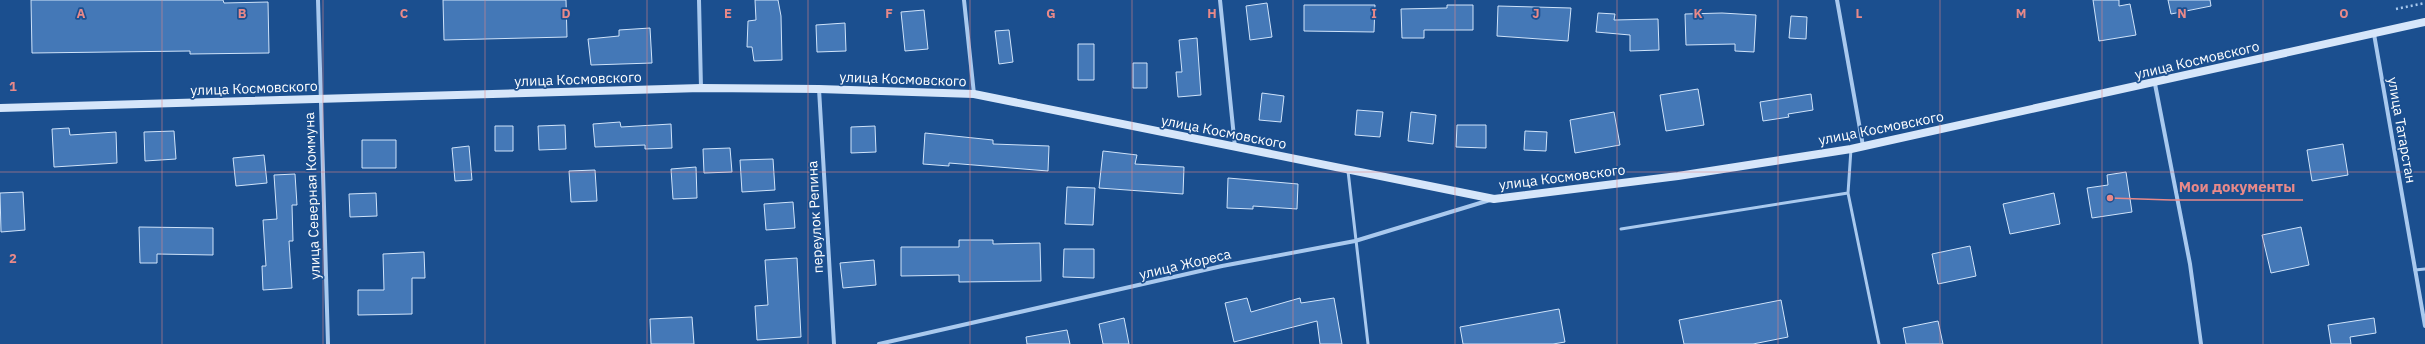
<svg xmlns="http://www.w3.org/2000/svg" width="2425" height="344" viewBox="0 0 2425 344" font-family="'IBM Plex Sans',sans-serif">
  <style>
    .building { fill: #4478b7; stroke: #cfe3fa }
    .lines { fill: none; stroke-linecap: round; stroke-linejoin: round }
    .path { stroke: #a9c9ee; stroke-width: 2.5; stroke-dasharray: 2 3; stroke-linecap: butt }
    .lane { stroke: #a9c9ee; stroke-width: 3 }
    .street { stroke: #a9c9ee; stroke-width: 4 }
    .secondary { stroke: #d6e6fa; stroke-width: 8 }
    .grid { fill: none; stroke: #e88989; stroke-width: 1; stroke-opacity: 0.55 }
    .labels { text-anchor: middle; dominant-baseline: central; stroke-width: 3.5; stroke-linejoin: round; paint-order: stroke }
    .street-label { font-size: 14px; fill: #fff; stroke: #1b4f8f }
    .grid-label { font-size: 13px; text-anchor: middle; font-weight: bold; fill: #e88989; stroke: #1b4f8f; stroke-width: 3.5; stroke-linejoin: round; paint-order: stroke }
    .leader { fill: none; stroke: #e88989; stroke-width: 1.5 }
    .callout-dot { fill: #e88989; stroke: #1b4f8f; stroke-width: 1.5 }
    .callout-label { font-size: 15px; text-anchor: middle; font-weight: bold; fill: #e88989; stroke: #1b4f8f; stroke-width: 3.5; stroke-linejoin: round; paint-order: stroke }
  </style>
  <rect width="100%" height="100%" fill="#1b4f8f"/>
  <path class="building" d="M31,0H223L224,3L268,2L269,53L190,54V51L32,53Z
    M443,0H566L567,37L444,40Z
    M755,0H778L781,16L782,60L754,61L752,47H747L748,21L756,20Z
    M2093,0H2119V6L2130,4L2136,35L2099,41Z
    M2168,0H2210L2211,6L2171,14Z
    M1267,3L1272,37L1250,40L1246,6Z
    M1304,5H1375L1374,32L1304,31Z
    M1447,5H1473V30H1424V38H1402L1401,9L1447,8Z
    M1498,6L1571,8L1568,41L1497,36Z
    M924,10L928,49L905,51L901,12Z
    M1598,13L1615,14L1614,20L1658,19L1659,50L1630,51V35L1596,32Z
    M1722,13L1756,15L1754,52L1735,51V44L1686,45L1685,14Z
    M1791,16L1807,17L1806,39L1789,38Z
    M845,23L846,51L817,52L816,25Z
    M650,28L652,63L591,65L588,39L619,36V30Z
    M1009,30L1013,62L999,64L995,31Z
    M1197,38L1201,95L1178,97L1176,72H1182L1179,40Z
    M1078,44H1094V80H1078Z
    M1133,63H1147V88H1133Z
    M1698,89L1704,125L1666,131L1660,95Z
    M1262,93L1284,96L1281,122L1259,120Z
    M1811,94L1813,110L1788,114L1789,117L1763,121L1760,102Z
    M1357,110L1383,112L1380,137L1355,135Z
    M1411,112L1436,115L1433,144L1408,141Z
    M1614,112L1620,145L1575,153L1570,120Z
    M620,122L621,127L671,124L672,148L645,149V145L595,147L593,124Z
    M565,125L566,149L539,150L538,126Z
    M1457,125H1486V148L1456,147Z
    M495,126H513V151H495Z
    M875,126L876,152L851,153V127Z
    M69,128L70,135L116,132L117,163L54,167L52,129Z
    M174,131L176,159L145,161L144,132Z
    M1525,131L1547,132L1546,151L1524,150Z
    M925,133L993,140V144L1049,146L1048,171L949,163V166L923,164Z
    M362,140H396V168H362Z
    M2343,144L2348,175L2312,181L2307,150Z
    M469,146L472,180L455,181L452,148Z
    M730,148L732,172L704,173L703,149Z
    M1103,151L1137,155L1135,164L1184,167L1183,194L1099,188Z
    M264,155L267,183L236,186L233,158Z
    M773,159L775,190L742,192L740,160Z
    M696,167L697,198L673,199L671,169Z
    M595,170L597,201L571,202L569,171Z
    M2126,172L2132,212L2092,218L2087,188L2108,185L2107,175Z
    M295,174L297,205H292L293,241H289L292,288L263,290L262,266H266L263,220L277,219L274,175Z
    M1228,178L1298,184L1297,209L1253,206V209L1227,208Z
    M1067,187L1095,188L1093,225L1065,224Z
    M23,192L25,230L1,232L0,193Z
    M376,193L377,216L350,217L349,194Z
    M2054,193L2060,224L2010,234L2003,204Z
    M793,202L795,228L766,230L764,204Z
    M139,227L213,228V255L157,254V263H140Z
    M2301,227L2309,265L2271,273L2262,235Z
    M959,240H993V244L1040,243L1041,281L959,282V275L901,276V247H959Z
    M1970,246L1976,276L1938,284L1932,254Z
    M1064,249H1094V278L1063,277Z
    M424,252L425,278H412V314L358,315V290H384L383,254Z
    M797,258L801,337L757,340L755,306L768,305L765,260Z
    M874,260L876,285L843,288L840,263Z
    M1247,298L1251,312L1300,298L1301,303L1334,298L1342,344H1320L1317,321L1234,342L1225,303Z
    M1781,300L1788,337L1753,344H1684L1679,320Z
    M1559,309L1565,342L1553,344H1463L1460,327Z
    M692,317L694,344H651L650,319Z
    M1124,318L1129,344H1103L1099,324Z
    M2374,318L2376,333L2350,337L2351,344H2331L2328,325Z
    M1938,321L1943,344H1906L1903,328Z
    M1067,330L1070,344H1027L1026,337Z"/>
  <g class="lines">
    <path class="path" d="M2396,9L2425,3"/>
    <path class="lane" d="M1348,171L1368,344
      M1848,193L1879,344
      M1621,229L1848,193L1851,149
      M2415,270L2425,269"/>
    <path class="street" d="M318,0L328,344
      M699,0L701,88
      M964,0L974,94
      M1220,0L1235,147
      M1837,0L1863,146
      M2374,34L2425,326
      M2155,84L2190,264L2201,344
      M819,89L834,344
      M879,344L1222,266L1355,241L1490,200"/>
    <path class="secondary" d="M0,108L701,88L819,89L974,94L1494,199L1678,176L1851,149L2425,22"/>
  </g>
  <path class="grid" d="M162,0V344M323,0V344M485,0V344M647,0V344M808,0V344M970,0V344M1132,0V344M1293,0V344M1455,0V344M1617,0V344M1778,0V344M1940,0V344M2102,0V344M2263,0V344M0,172H2425"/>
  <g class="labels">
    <g class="street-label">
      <text transform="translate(2197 60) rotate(-13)">улица Космовского</text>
      <text transform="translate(578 79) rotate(-2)">улица Космовского</text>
      <text transform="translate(903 79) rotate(2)">улица Космовского</text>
      <text transform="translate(254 88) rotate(-2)">улица Космовского</text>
      <text transform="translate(1881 128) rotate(-11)">улица Космовского</text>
      <text transform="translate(2402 130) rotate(80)">улица Татарстан</text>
      <text transform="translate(1224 132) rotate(11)">улица Космовского</text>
      <text transform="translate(1562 177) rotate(-7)">улица Космовского</text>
      <text transform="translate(312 196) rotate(-92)">улица Северная Коммуна</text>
      <text transform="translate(815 217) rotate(-93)">переулок Репина</text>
      <text transform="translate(1185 264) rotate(-13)">улица Жореса</text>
    </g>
  </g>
  <g class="grid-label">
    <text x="81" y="18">A</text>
    <text x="242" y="18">B</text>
    <text x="404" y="18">C</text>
    <text x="566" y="18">D</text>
    <text x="728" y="18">E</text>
    <text x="889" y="18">F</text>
    <text x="1051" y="18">G</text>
    <text x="1212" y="18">H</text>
    <text x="1374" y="18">I</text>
    <text x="1536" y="18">J</text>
    <text x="1698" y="18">K</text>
    <text x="1859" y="18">L</text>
    <text x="2021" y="18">M</text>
    <text x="2182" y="18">N</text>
    <text x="2344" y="18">O</text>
    <text x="13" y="91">1</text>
    <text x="13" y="263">2</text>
  </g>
  <path class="leader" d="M2110 198L2171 200H2303"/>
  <circle class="callout-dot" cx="2110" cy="198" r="4"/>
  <g class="callout-label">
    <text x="2237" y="192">Мои документы</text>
  </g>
</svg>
